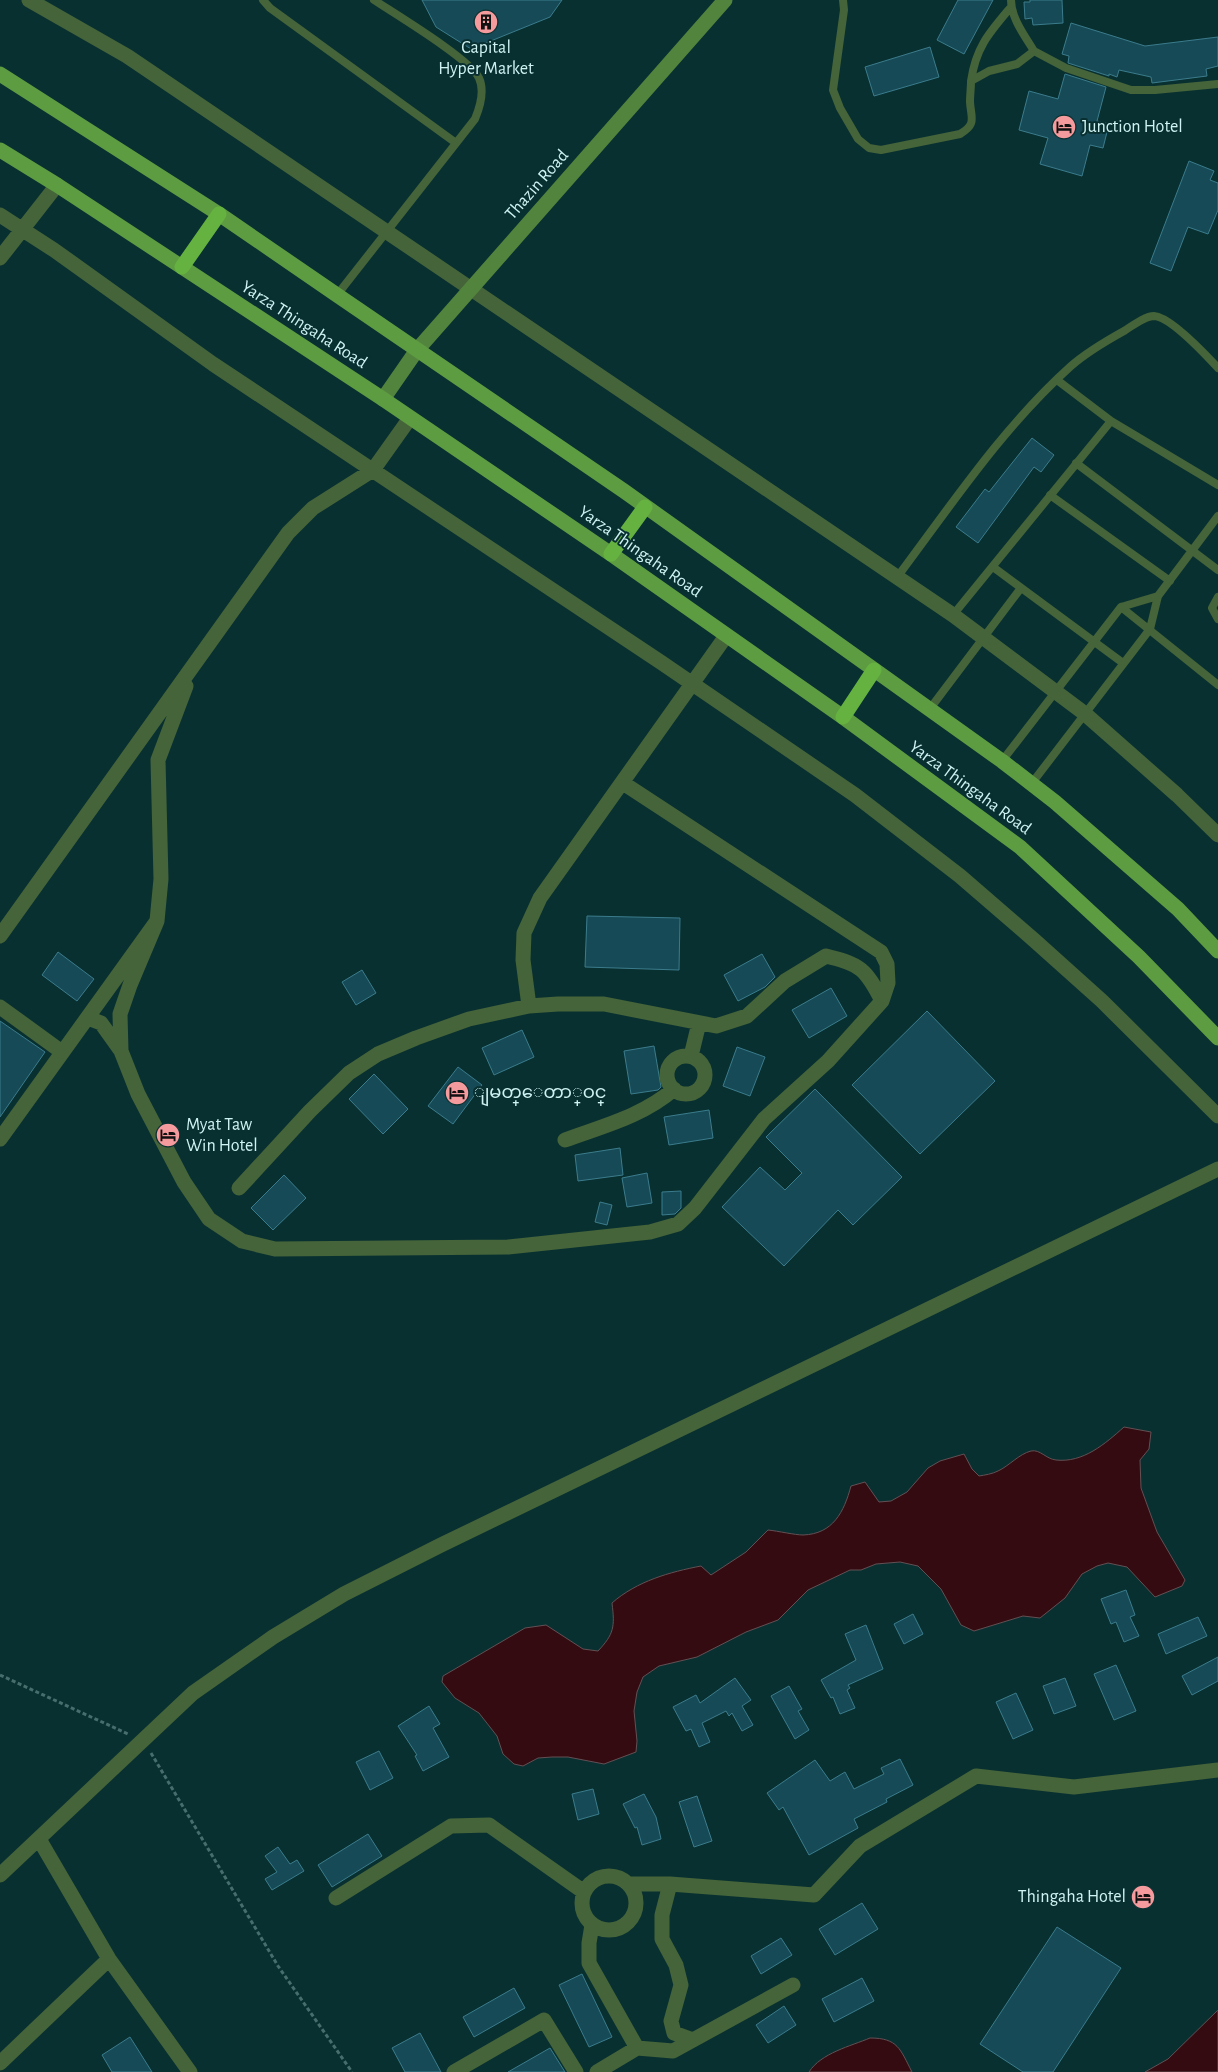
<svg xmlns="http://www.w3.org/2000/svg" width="1218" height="2072" viewBox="0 0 1218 2072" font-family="'Alegreya Sans','Noto Sans Myanmar',sans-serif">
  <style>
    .water { fill: #340b10; stroke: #625054 }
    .building { fill: #174a57; stroke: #3b7c8c }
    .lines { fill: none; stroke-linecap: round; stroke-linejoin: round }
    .path { stroke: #476d6d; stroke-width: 3; stroke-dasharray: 4 2.5; stroke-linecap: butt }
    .lane { stroke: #456439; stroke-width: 8 }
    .street { stroke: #456439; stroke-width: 15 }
    .secondary { stroke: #53843e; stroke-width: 15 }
    .primary { stroke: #5d9c40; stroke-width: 15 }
    .highway { stroke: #65b241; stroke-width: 15 }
    .labels { text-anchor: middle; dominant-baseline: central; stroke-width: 4; stroke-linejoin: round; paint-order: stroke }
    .poi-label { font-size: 18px; fill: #cff2f2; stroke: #093031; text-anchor: start }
    .street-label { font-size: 18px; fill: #cff2f2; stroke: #093031 }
  </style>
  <rect width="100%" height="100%" fill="#093031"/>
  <path class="water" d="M1124,1427L1151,1432L1149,1449L1140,1460L1141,1488L1157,1532L1185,1580L1182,1586L1155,1597L1127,1567L1108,1563L1097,1566L1082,1574L1065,1598L1040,1618L1023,1616L974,1631L961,1625L941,1589L918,1566L900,1562L876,1564L861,1570H850L808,1590L778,1620L746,1632L697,1657L659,1666L643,1677L637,1692L634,1711L637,1741L636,1752L604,1764L568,1757H552L538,1758L523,1766L514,1764L503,1754L497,1736L479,1713L455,1698L442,1682L443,1676L525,1628L546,1625L583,1649L598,1651C614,1634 615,1627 612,1603C637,1581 670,1572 701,1566L711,1575L746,1552L768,1530C778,1531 795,1535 803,1535C833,1534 844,1512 851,1486L865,1482L879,1502L891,1501L907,1492L928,1468L940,1461L964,1454L972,1469L979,1476C985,1475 992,1474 998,1471C1009,1466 1019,1454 1031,1451C1040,1449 1046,1459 1056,1460C1083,1463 1105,1444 1124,1427Z
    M1218,2010V2072H1145L1168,2059Z
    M870,2038C898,2038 900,2049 912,2072H809C821,2053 851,2046 870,2038Z"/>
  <path class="building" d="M422,0H562L550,17L471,49L436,27Z
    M958,0H993L964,54L937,40Z
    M1030,0H1062L1063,23L1033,25L1032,18L1025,19L1024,2H1030Z
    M1071,23L1145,46L1218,37V66L1206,69L1207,76L1152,83L1151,77L1119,70L1117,77L1109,74V76L1068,63L1069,56L1062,54Z
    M930,47L939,77L874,96L865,67Z
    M1065,74L1106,87L1097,121L1109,124L1103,148L1090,145L1082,176L1040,164L1048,138L1019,130L1029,91L1058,99Z
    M1189,161L1214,171L1210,180L1218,183V210L1208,234L1188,227L1171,271L1150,263Z
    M1032,438L1054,455L1041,472L1034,467L978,543L956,527L985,489L989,492Z
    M587,916L680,918L679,970L585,967Z
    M58,952L94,979L77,1001L42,975Z
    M762,954L775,977L765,987L738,1001L724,975Z
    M362,970L376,993L356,1005L342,982Z
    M831,988L847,1016L809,1038L792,1010Z
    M927,1011L995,1081L920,1154L852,1085Z
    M0,1021L45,1052L0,1117Z
    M522,1030L534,1057L494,1075L482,1048Z
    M654,1046L661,1087L658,1090L631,1094L624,1051Z
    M737,1047L765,1057L750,1096L723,1086Z
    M458,1067L482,1085L453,1124L428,1106Z
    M374,1074L408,1109L383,1134L349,1099Z
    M815,1089L902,1177L853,1225L838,1210L784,1266L722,1207L760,1167L785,1190L802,1173L766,1137Z
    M709,1110L713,1138L669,1145L664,1117Z
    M620,1148L623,1175L578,1181L575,1155Z
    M647,1173L652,1203L627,1207L622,1178Z
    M284,1175L306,1198L273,1230L251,1208Z
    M681,1191V1208L675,1214L662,1215V1192Z
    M600,1202L612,1205L607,1225L595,1222Z
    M1126,1590L1135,1615L1130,1617L1139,1636L1124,1642L1116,1622L1111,1624L1101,1599Z
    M913,1614L923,1634L904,1644L894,1624Z
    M1198,1617L1207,1636L1166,1654L1158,1634Z
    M866,1625L883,1669L848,1685L850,1688L847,1690L855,1708L840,1714L833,1697L831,1698L821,1680L856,1660L845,1634Z
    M1218,1657V1681L1192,1695L1182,1676Z
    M1116,1665L1136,1711L1114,1720L1094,1674Z
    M735,1678L751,1700L742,1706L753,1725L742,1731L732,1713L729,1716L726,1711L702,1723L710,1742L699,1747L691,1729L686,1731L673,1707L696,1695L700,1703Z
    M1065,1678L1076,1706L1054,1714L1043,1686Z
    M789,1686L802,1709L798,1711L809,1730L795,1739L771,1696Z
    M1016,1693L1033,1730L1013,1739L996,1702Z
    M429,1706L440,1724L433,1728L449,1757L423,1771L415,1756L417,1755L398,1726Z
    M379,1751L393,1778L370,1790L356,1762Z
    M900,1759L913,1785L886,1799L887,1802L854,1819L858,1828L809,1855L783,1807L779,1810L767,1793L815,1760L830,1781L845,1772L854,1789L884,1774L881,1768Z
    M593,1789L599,1814L578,1820L572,1794Z
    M644,1794L656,1817L661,1839L642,1845L637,1827L635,1828L623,1804Z
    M697,1796L712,1841L694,1847L679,1802Z
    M368,1834L382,1856L332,1887L318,1865Z
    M278,1847L290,1864L297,1860L304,1871L272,1890L265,1879L277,1872L265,1856Z
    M862,1903L878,1929L835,1955L819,1929Z
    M1057,1927L1121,1968L1053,2072H1023L980,2044Z
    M781,1938L792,1955L761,1974L751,1956Z
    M582,1974L612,2037L589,2047L559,1985Z
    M862,1978L874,2001L834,2022L822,1999Z
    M514,1988L525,2008L474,2037L463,2017Z
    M784,2006L796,2025L768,2043L756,2025Z
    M420,2033L441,2072H405L392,2048Z
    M130,2037L152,2072H112L102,2055Z
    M550,2048L565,2072H508Z"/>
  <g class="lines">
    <path class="path" d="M0,1675L128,1734
      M151,1753L278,1966L352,2072"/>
    <path class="lane" d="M263,0L270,8L456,143
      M843,0L844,10L833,90L840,108L858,139L869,148L881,150L960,134C977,124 971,118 970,102C970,95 971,88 971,81L989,71L1017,64L1034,51C1025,36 1011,18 1011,0
      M1034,51L1066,68L1131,90H1155L1218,84
      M971,81C976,47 989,33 1011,7
      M337,295L475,119C480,107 485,91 479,78C470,59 395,14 374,0
      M1057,380L1111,421L1218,485
      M1076,463L1218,570
      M1050,495L1170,581
      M993,567L1123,663
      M898,576C952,504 1003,427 1071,366C1087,352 1106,341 1124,331C1132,326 1145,316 1154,316C1171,317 1206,355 1218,368
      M1218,597L1212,608L1218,619
      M1121,607L1218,685
      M953,615L1111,421
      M929,710L1021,588
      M1002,761L1121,607L1158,596
      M1032,783L1150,629L1158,596L1218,516"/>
    <path class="street" d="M29,0L127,56L953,615L1084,713L1177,795L1218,835
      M0,215L54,250L213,364L662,663L855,795L960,876L1034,940L1102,1001L1218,1116
      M0,258L57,185
      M157,921L130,985L120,1014L121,1051L138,1094L184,1182L209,1219L242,1241L275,1249L508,1247L650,1232L678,1224L695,1208L764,1119L828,1061L882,1001L888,983L887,964L881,952L623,783
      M0,936L288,533L313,508L373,470L410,418
      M529,1006L523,960L524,933L540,898L726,636
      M0,1007L62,1052
      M88,1018L101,1023L121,1051
      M691,1056L699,1023
      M667 1075a19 19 0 1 1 38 0a19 19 0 1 1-38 0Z
      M0,1139L157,921L161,879L158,760L186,686
      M565,1140C603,1126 643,1116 674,1089
      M239,1188L310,1111L349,1073L378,1054L416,1038L469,1019L529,1006L558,1004H604L716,1026L747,1016L785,981L826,956C860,964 866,969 882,1001
      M39,1839L109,1959L190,2072
      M0,1875L193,1693L273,1637L344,1594L441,1545L1218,1169
      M582 1903a27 27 0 1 1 54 0a27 27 0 1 1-54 0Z
      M629,1884H670L662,1915V1939L676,1965L681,1985L671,2021L674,2033L693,2040
      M670,1884L814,1895L860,1846L976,1776L1074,1787L1218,1770
      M336,1898L451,1826L489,1825L584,1892
      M592,1925L589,1943V1963L637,2048
      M0,2063L109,1959
      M454,2072L544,2020L576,2072
      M597,2072L637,2048L673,2051L793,1985"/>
    <path class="secondary" d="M383,399L417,350L725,0"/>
    <path class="primary" d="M0,74L219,214L337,295L624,491L1002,761L1055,802L1178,909L1218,951
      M0,150L57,185L383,399L611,554L843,717L1020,847L1139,957L1218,1038"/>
    <path class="highway" d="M182,267L219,214
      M611,554L645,507
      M843,717L874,670"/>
  </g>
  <defs>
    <g id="building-disc" transform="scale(1.25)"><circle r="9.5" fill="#f59b9e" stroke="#093031"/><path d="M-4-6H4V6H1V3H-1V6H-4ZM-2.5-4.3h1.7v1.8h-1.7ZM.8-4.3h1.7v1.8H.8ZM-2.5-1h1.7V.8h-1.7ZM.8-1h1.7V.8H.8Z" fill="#111"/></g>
    <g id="hotel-disc" transform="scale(1.25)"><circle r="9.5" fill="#f59b9e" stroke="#093031"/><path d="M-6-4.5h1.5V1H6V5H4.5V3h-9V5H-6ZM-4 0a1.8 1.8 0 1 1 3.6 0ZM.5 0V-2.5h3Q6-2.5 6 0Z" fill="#111"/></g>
  </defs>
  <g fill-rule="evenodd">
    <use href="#building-disc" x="486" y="22"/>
    <use href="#hotel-disc" x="1064" y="127"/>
    <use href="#hotel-disc" x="457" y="1093"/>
    <use href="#hotel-disc" x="168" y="1135"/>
    <use href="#hotel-disc" x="1143" y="1897"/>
  </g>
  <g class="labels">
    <g class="poi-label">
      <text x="486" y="48" text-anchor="middle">Capital<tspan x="486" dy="21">Hyper Market</tspan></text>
      <text x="1082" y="127">Junction Hotel</text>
      <text x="474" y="1093">ျမတ္ေတာ္ဝင္</text>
      <text x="186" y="1125">Myat Taw<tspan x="186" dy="21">Win Hotel</tspan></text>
      <text x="1126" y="1897" text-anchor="end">Thingaha Hotel</text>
    </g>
    <g class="street-label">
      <text transform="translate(537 185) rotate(-49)">Thazin Road</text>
      <text transform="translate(304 325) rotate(33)">Yarza Thingaha Road</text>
      <text transform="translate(640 552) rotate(35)">Yarza Thingaha Road</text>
      <text transform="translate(970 788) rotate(36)">Yarza Thingaha Road</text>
    </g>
  </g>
</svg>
